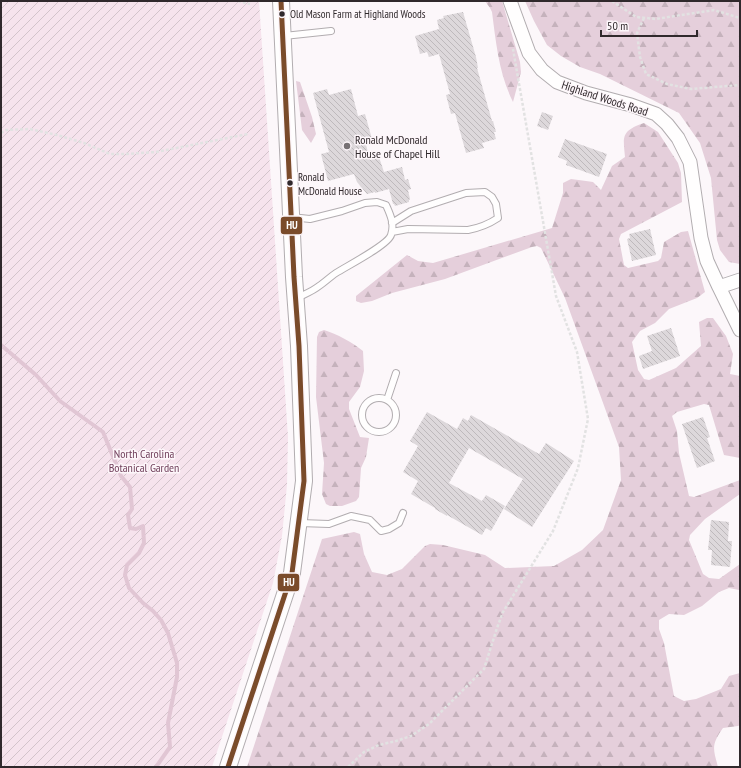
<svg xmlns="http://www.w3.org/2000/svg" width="741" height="768" viewBox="0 0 741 768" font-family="'PT Sans Narrow',sans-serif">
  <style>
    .forest { fill: url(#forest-firs) }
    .garden { fill: url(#garden-furrows) }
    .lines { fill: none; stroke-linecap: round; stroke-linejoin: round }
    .stream { stroke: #e1c6d4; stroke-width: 4 }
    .building { fill: url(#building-back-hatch) }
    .service-casing { stroke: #b2adb0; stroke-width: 8 }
    .minor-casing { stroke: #b2adb0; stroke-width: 15 }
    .tertiary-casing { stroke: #b2adb0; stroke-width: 18 }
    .path { stroke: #e2e2e2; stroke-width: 2.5; stroke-dasharray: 3 2; stroke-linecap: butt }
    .service { stroke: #fffefe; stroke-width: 6 }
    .minor { stroke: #fffefe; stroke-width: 13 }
    .tertiary { stroke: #fffefe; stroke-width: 16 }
    .bus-1-casing { stroke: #fdf6fa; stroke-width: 8 }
    .bus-1 { stroke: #7a4b2a; stroke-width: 5 }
    .bus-dot { fill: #30292c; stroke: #fdf6fa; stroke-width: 1.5 }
    .poi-dot { fill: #777174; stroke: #fdf6fa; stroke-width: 1.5 }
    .labels { text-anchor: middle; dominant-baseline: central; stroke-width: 3; stroke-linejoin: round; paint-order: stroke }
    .bus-label { font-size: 11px; fill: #30292c; stroke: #fdf6fa; text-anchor: start }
    .street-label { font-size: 12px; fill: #30292c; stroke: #fdf6fa }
    .poi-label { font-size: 12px; fill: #30292c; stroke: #fdf6fa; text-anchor: start }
    .park-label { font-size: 12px; fill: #703f5b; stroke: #fdf6fa }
    .line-badge { stroke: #fdf6fa; stroke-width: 1.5 }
    .badge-label { font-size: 11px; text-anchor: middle; font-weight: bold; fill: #fff }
  </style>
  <defs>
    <pattern id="forest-firs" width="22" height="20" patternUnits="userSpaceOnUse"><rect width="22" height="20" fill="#e5cfdb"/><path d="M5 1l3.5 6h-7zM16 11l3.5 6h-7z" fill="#c5b2bc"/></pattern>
    <pattern id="garden-furrows" width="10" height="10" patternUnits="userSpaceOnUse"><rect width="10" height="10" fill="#f6e3ed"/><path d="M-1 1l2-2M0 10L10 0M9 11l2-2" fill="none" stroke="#d3c3cb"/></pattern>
    <pattern id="building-back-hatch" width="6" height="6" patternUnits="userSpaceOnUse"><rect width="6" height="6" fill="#ddd8db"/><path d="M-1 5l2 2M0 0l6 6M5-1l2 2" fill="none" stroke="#beb9bc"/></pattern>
  </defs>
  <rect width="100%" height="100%" fill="#fcf7fa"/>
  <path class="forest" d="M485,1H502L520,62L521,72L513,102C499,74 496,43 492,12L490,8Z
    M525,1H740V264L729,262L720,250L717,240L711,178L700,143L679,113L600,74L580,67L561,56L547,45L534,21Z
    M296,81L300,82L312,117L316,134L311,143L302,130Z
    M644,123L658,132L678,163L681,173L682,202L621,234L619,239L624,265L628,268L658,261L661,258L664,242L681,232L688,231L705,292L697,298L669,309L655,323L640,331L632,342L638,370L644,379L649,380L676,368L701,346L699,322L707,318H713L726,336L733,354L730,374L740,376V458L724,455L709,405L704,404L677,412L672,416L677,431L679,453L689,496L694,497L740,480V494L705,519L690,535L689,540L703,574L709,578L719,579L740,564V589L739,590L729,588L719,592L702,606L684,615L669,614L659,620V629L664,643L674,696L684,701L696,699L721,689L729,676L740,673V725L738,726L723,728C711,745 713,748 718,767H247L322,539L354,532L360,534L364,554L372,572L387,575L402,569L425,546L430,544L443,545L485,555L505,568L554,566L582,550L603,530L621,480L619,447L565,298L541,248L537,246L532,247L445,279L392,293L372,301L361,303L356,301V296L407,255L418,261L433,263L552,228L563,193V183L571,179L586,181L593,182L601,190L612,166L625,157C623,136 621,131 644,123Z
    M324,330C337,334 352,342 363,351L364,371L360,387L349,402V409L360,437L369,438L366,457L361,468L359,497L356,501L342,506H330L326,504L322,494L324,463L316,397L317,337L319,332Z"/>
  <path class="garden" d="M1,1H259L288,437L287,485L282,536L273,583L212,767H1Z"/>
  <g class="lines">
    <path class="stream" d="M1,345L36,375L60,401L103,432L121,476L130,487L132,509L128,515L130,528L136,529L143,526L144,543L139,553L127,565L125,575L129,588L143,603L153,611L161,620L168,633L177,663V677L168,723L170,747L156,767"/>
  </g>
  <path class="building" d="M463,12L476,57L478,68H477L492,121H493L496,132H494L496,139L482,143L484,148L466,153L455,113L451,114L446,95L450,94L439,54L429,57L427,52L420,54L415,36L439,29L437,20L444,18L443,16Z
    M327,89L329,95L351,89L358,116L365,114L372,139L365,141L370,160L379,157L384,172L402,167L405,180L408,179L411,189L408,190L410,199L409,200V202L395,206L394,204H393L389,189L375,193V192L367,194L357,182L354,174L328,181L321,154L329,152L313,93Z
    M542,112L553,116L548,130L537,126Z
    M565,139L607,154L599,177L566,165L567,161L558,157Z
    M650,229L656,255L632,261L627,239L630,238L629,234Z
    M671,328L680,356L643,369L639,356L652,351L647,336Z
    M427,412L457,429L463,418L468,421L471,415L539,454L546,443L574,461L532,527L504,509L523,479L469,448L449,483L482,501L486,495L505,506L491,531L486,528L482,535L447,515V516L435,509V508L411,494L418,481L403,472L418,446L410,441Z
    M703,417L710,437L707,438L715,461L697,468L682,424Z
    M711,520L729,522L728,541H732L730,567L711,565L712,550H708Z"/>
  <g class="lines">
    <g class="service-casing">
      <path id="service" d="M284,36L331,31
        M291,217L310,219L342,211L365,203L377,202L386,205C390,214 395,224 391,235C388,245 347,266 336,273C330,277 325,282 319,286C313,291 305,294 297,298
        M392,232L408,229L468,230C479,228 489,224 498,218L496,204L492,197L485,192L466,193L411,211L392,223
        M362 415a17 17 0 1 1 34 0a17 17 0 1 1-34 0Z
        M387,400L396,373
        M300,523L329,524L351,516L370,520L381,531L389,529L399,523L403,513"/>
    </g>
    <g class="minor-casing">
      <path id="minor" d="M510,1L529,53L542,70L557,82L586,93L631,105L656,114L667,124L678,138L690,162L701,238L707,261L719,287
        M740,280L719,287L740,330"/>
    </g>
    <g class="tertiary-casing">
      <path id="tertiary" d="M228,767L292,573L304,481L299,346L294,277L281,1"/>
    </g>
    <path class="path" d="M238,1L250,4
      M612,1L636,17L656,19L714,10L740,18
      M644,18L637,33L640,57L646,74L667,84L691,89L740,85
      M1,133L6,130L30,129L57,135L84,143L110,154H126L156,152L248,134
      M348,767L364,752L379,745L396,741L411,736L429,724L484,669L497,628L503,612L553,531L578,468L588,419L577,352L556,296L513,49"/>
    <use href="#service" class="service"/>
    <use href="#minor" class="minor"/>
    <use href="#tertiary" class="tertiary"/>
    <g class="bus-1-casing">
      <path id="bus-1" d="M228,767L292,573L304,481L299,346L294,277L281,1"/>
    </g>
    <use href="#bus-1" class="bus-1"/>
  </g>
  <g class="bus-dot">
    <circle cx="282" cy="14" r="3.5"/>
    <circle cx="290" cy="183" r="3.5"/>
  </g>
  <circle class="poi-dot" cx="347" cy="146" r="4"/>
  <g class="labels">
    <g class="bus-label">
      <text x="290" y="14">Old Mason Farm at Highland Woods</text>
      <text x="298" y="177">Ronald<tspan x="298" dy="14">McDonald House</tspan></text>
    </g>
    <g class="street-label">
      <text transform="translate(605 98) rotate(18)">Highland Woods Road</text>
    </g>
    <g class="poi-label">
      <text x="355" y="139">Ronald McDonald<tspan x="355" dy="14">House of Chapel Hill</tspan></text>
    </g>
    <g class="park-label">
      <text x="144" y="453">North Carolina<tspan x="144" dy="14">Botanical Garden</tspan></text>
    </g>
  </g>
  <g class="line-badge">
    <rect x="280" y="216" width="23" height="19" rx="4" fill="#7a4b2a"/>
    <rect x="277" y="573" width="23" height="19" rx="4" fill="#7a4b2a"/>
  </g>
  <g class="badge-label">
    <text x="292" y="229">HU</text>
    <text x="289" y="586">HU</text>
  </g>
  <rect width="741" height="768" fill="none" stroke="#30292c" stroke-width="4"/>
  <path d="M601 30v6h96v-6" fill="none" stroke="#30292c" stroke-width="2"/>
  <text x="607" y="30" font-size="12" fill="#30292c" stroke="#fdf6fa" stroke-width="3" paint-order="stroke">50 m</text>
</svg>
